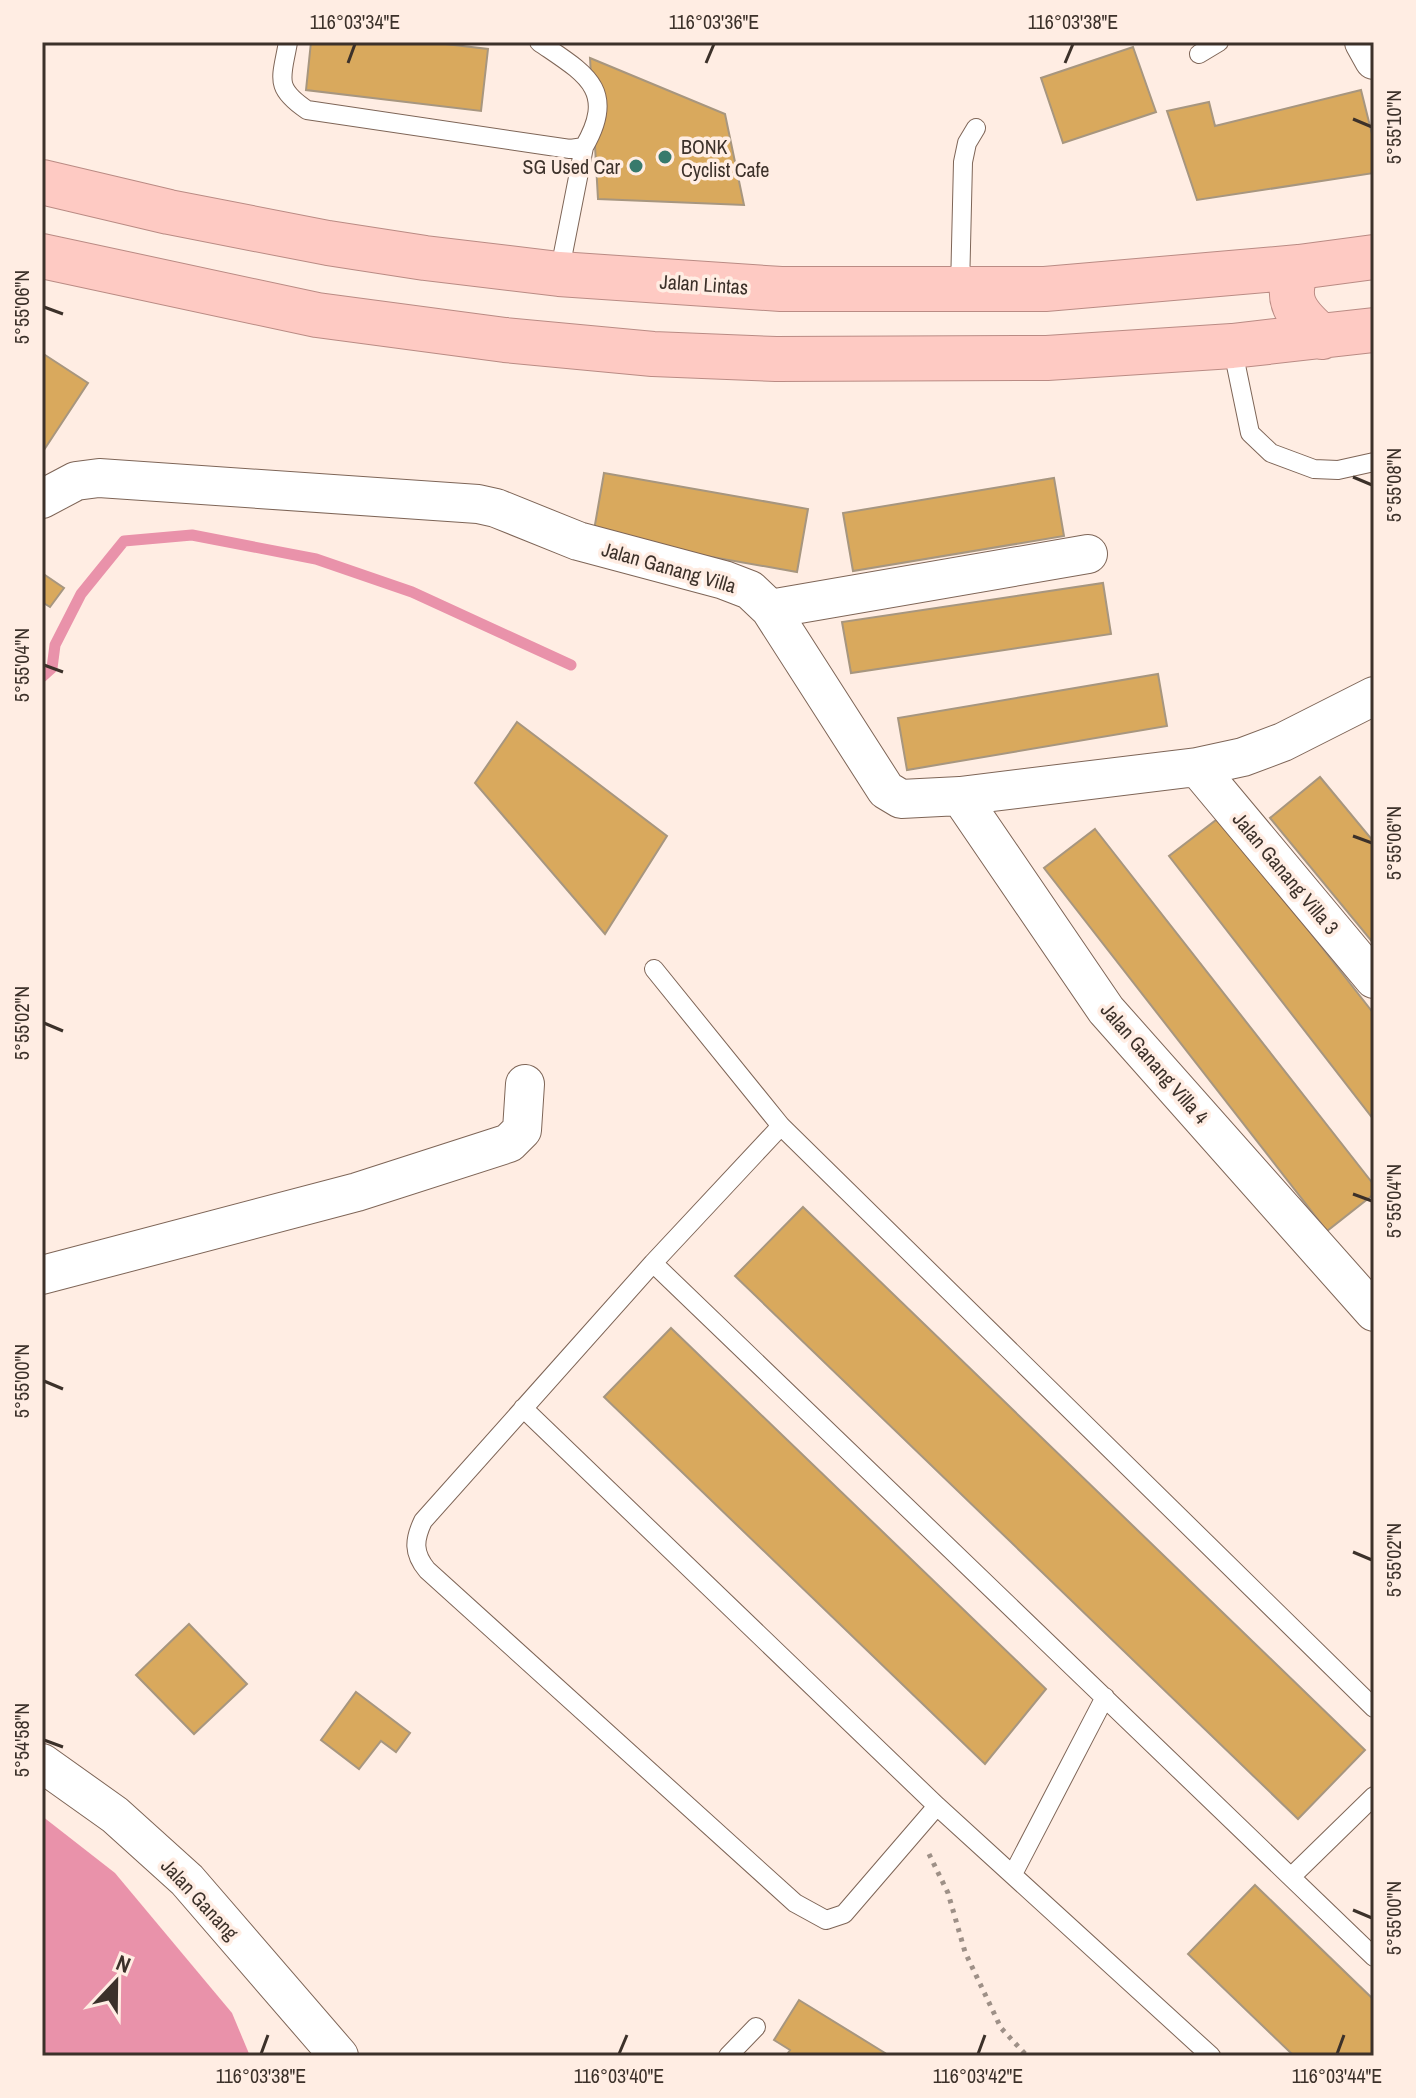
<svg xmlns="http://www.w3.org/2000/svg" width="1416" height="2098" viewBox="0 0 1416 2098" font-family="'Archivo Narrow',sans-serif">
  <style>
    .water { fill: #e992aa }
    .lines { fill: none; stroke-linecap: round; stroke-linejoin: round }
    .stream { stroke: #e992aa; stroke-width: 11 }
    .building { fill: #d9a95d; stroke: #a7967f; stroke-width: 2 }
    .service-casing { stroke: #7e6557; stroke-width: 20 }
    .minor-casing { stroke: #7e6557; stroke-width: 40 }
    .trunk-casing { stroke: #ba8b84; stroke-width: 46 }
    .path { stroke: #9e9087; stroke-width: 5; stroke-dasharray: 4 6; stroke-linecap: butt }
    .service { stroke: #fff; stroke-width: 18 }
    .minor { stroke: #fff; stroke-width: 38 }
    .trunk { stroke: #fecac3; stroke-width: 44 }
    .ticks { fill: none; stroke: #3c312a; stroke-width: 3 }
    .poi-dot { fill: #377a6c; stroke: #ffede3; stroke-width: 3 }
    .labels { text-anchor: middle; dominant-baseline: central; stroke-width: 7; stroke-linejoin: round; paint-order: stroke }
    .poi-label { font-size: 20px; fill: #3c312a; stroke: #ffede3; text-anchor: start }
    .street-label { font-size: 20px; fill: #3c312a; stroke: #ffede3 }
    .neatline { fill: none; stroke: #3c312a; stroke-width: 3 }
    .ticks-label { font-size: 20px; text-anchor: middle; fill: #3c312a }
  </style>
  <rect width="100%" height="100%" fill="#ffede3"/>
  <path class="water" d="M42,1816L115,1873L232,2013L250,2056H42Z"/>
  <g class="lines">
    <path class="stream" d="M42,677L52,668L55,645L81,594L124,541L192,535L316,559L412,592L571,665"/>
  </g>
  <path class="building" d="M311,42H428L488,49L481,111L306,90Z
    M1133,47L1156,112L1063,143L1041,78Z
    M590,58L725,114L744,205L598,199Z
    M1361,90L1374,142V173L1197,200L1167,111L1209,102L1215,126Z
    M42,353L88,383L42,453Z
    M604,473L808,509L797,572L593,536Z
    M1054,478L1064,536L853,571L843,513Z
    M42,573L64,588L50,607L42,602Z
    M1103,583L1111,634L851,673L842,622Z
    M1158,674L1167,726L907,770L898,718Z
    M517,722L667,836L605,934L475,783Z
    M1320,777L1374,842V944L1270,818Z
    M1220,817L1374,1014V1120L1169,856Z
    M1095,829L1374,1185V1194L1327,1231L1044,868Z
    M803,1207L1365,1750L1298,1819L735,1276Z
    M671,1328L1046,1689L985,1764L604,1397Z
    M189,1624L247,1684L194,1734L136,1675Z
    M356,1692L410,1733L396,1752L381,1741L359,1769L321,1740Z
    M1255,1885L1374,2000V2056H1294L1188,1954Z
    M799,2000L885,2053L883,2056H786L790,2050L774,2040Z"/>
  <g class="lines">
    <g class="service-casing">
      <path id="service" d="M288,42C282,78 273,87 307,110L570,149L584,147C618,89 584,73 539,42
        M1199,54L1219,42
        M559,274L584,147
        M960,289L963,162L967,143L976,128
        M1232,346L1250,433L1271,453L1314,469L1338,470L1374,462
        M654,969L781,1126L1374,1708
        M781,1126L653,1263L423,1521C414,1540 413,1553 427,1570L795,1903L826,1920L844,1914L937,1806
        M653,1263L1374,1957
        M523,1408L937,1806L1211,2056
        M1013,1874L1105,1697
        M1292,1876L1374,1796
        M728,2056L756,2027"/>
    </g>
    <g class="minor-casing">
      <path id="minor" d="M1364,42L1374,60
        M42,499L76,481L99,478L478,504L496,508L578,541L724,580L750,590L770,609L886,790L901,799L960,796L1197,767L1243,757L1283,742L1374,696
        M770,609L1088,554
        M1197,767L1374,979
        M960,796L1106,1010L1374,1312
        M42,1275L357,1192L509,1143L522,1130L525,1084
        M42,1763L115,1815L187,1880L339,2056"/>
    </g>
    <g class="trunk-casing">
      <path id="trunk" d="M42,182L169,212L328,243L425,258L559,274L781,289H1045L1299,267L1374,257
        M42,256L317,315L505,340L653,354L776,359L1047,358L1232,346L1374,330
        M1299,267C1282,299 1297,316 1322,337"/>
    </g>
    <path class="path" d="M929,1854L948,1893L965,1952L1001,2028L1027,2056"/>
    <use href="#service" class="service"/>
    <use href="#minor" class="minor"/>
    <use href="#trunk" class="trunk"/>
  </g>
  <path class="ticks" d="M348,63L355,44M706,63L714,44M1065,63L1073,44M1353,119L1372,127M44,307L63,314M1353,477L1372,485M44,665L63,672M1353,836L1372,843M44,1023L63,1031M1353,1194L1372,1201M44,1381L63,1389M1353,1552L1372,1560M44,1740L63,1747M1353,1910L1372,1918M261,2054L268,2035M619,2054L627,2035M978,2054L985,2035M1337,2054L1344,2035"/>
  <g class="poi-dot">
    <circle cx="665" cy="157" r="8"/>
    <circle cx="636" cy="166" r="8"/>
  </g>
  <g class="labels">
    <g class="poi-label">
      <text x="681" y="146">BONK<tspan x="681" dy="23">Cyclist Cafe</tspan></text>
      <text x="620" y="166" text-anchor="end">SG Used Car</text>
    </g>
    <g class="street-label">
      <text transform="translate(704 284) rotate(4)">Jalan Lintas</text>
      <text transform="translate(669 567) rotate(16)">Jalan Ganang Villa</text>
      <text transform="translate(1286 873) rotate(50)">Jalan Ganang Villa 3</text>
      <text transform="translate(1155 1063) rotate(49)">Jalan Ganang Villa 4</text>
      <text transform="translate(200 1899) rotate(47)">Jalan Ganang</text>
    </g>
  </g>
  <rect width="1416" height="2098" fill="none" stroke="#ffede3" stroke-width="88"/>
  <g transform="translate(116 1982) rotate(22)" stroke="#ffede3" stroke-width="6" paint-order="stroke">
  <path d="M0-6L14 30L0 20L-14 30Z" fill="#3c312a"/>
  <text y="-12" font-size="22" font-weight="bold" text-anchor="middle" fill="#3c312a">N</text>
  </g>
  <rect x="44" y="44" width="1328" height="2010" class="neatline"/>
  <g class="ticks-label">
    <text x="355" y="29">116°03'34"E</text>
    <text x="714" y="29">116°03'36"E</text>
    <text x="1073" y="29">116°03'38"E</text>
    <text transform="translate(1394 127) rotate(-90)" y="7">5°55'10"N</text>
    <text transform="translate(22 307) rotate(-90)" y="7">5°55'06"N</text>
    <text transform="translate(1394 485) rotate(-90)" y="7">5°55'08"N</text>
    <text transform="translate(22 665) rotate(-90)" y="7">5°55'04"N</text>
    <text transform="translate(1394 843) rotate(-90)" y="7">5°55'06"N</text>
    <text transform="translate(22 1023) rotate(-90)" y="7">5°55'02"N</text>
    <text transform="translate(1394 1201) rotate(-90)" y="7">5°55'04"N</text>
    <text transform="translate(22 1381) rotate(-90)" y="7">5°55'00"N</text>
    <text transform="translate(1394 1560) rotate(-90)" y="7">5°55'02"N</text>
    <text transform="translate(22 1740) rotate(-90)" y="7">5°54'58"N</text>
    <text transform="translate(1394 1918) rotate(-90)" y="7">5°55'00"N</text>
    <text x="261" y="2083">116°03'38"E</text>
    <text x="619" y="2083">116°03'40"E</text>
    <text x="978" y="2083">116°03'42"E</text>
    <text x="1337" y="2083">116°03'44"E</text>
  </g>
</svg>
